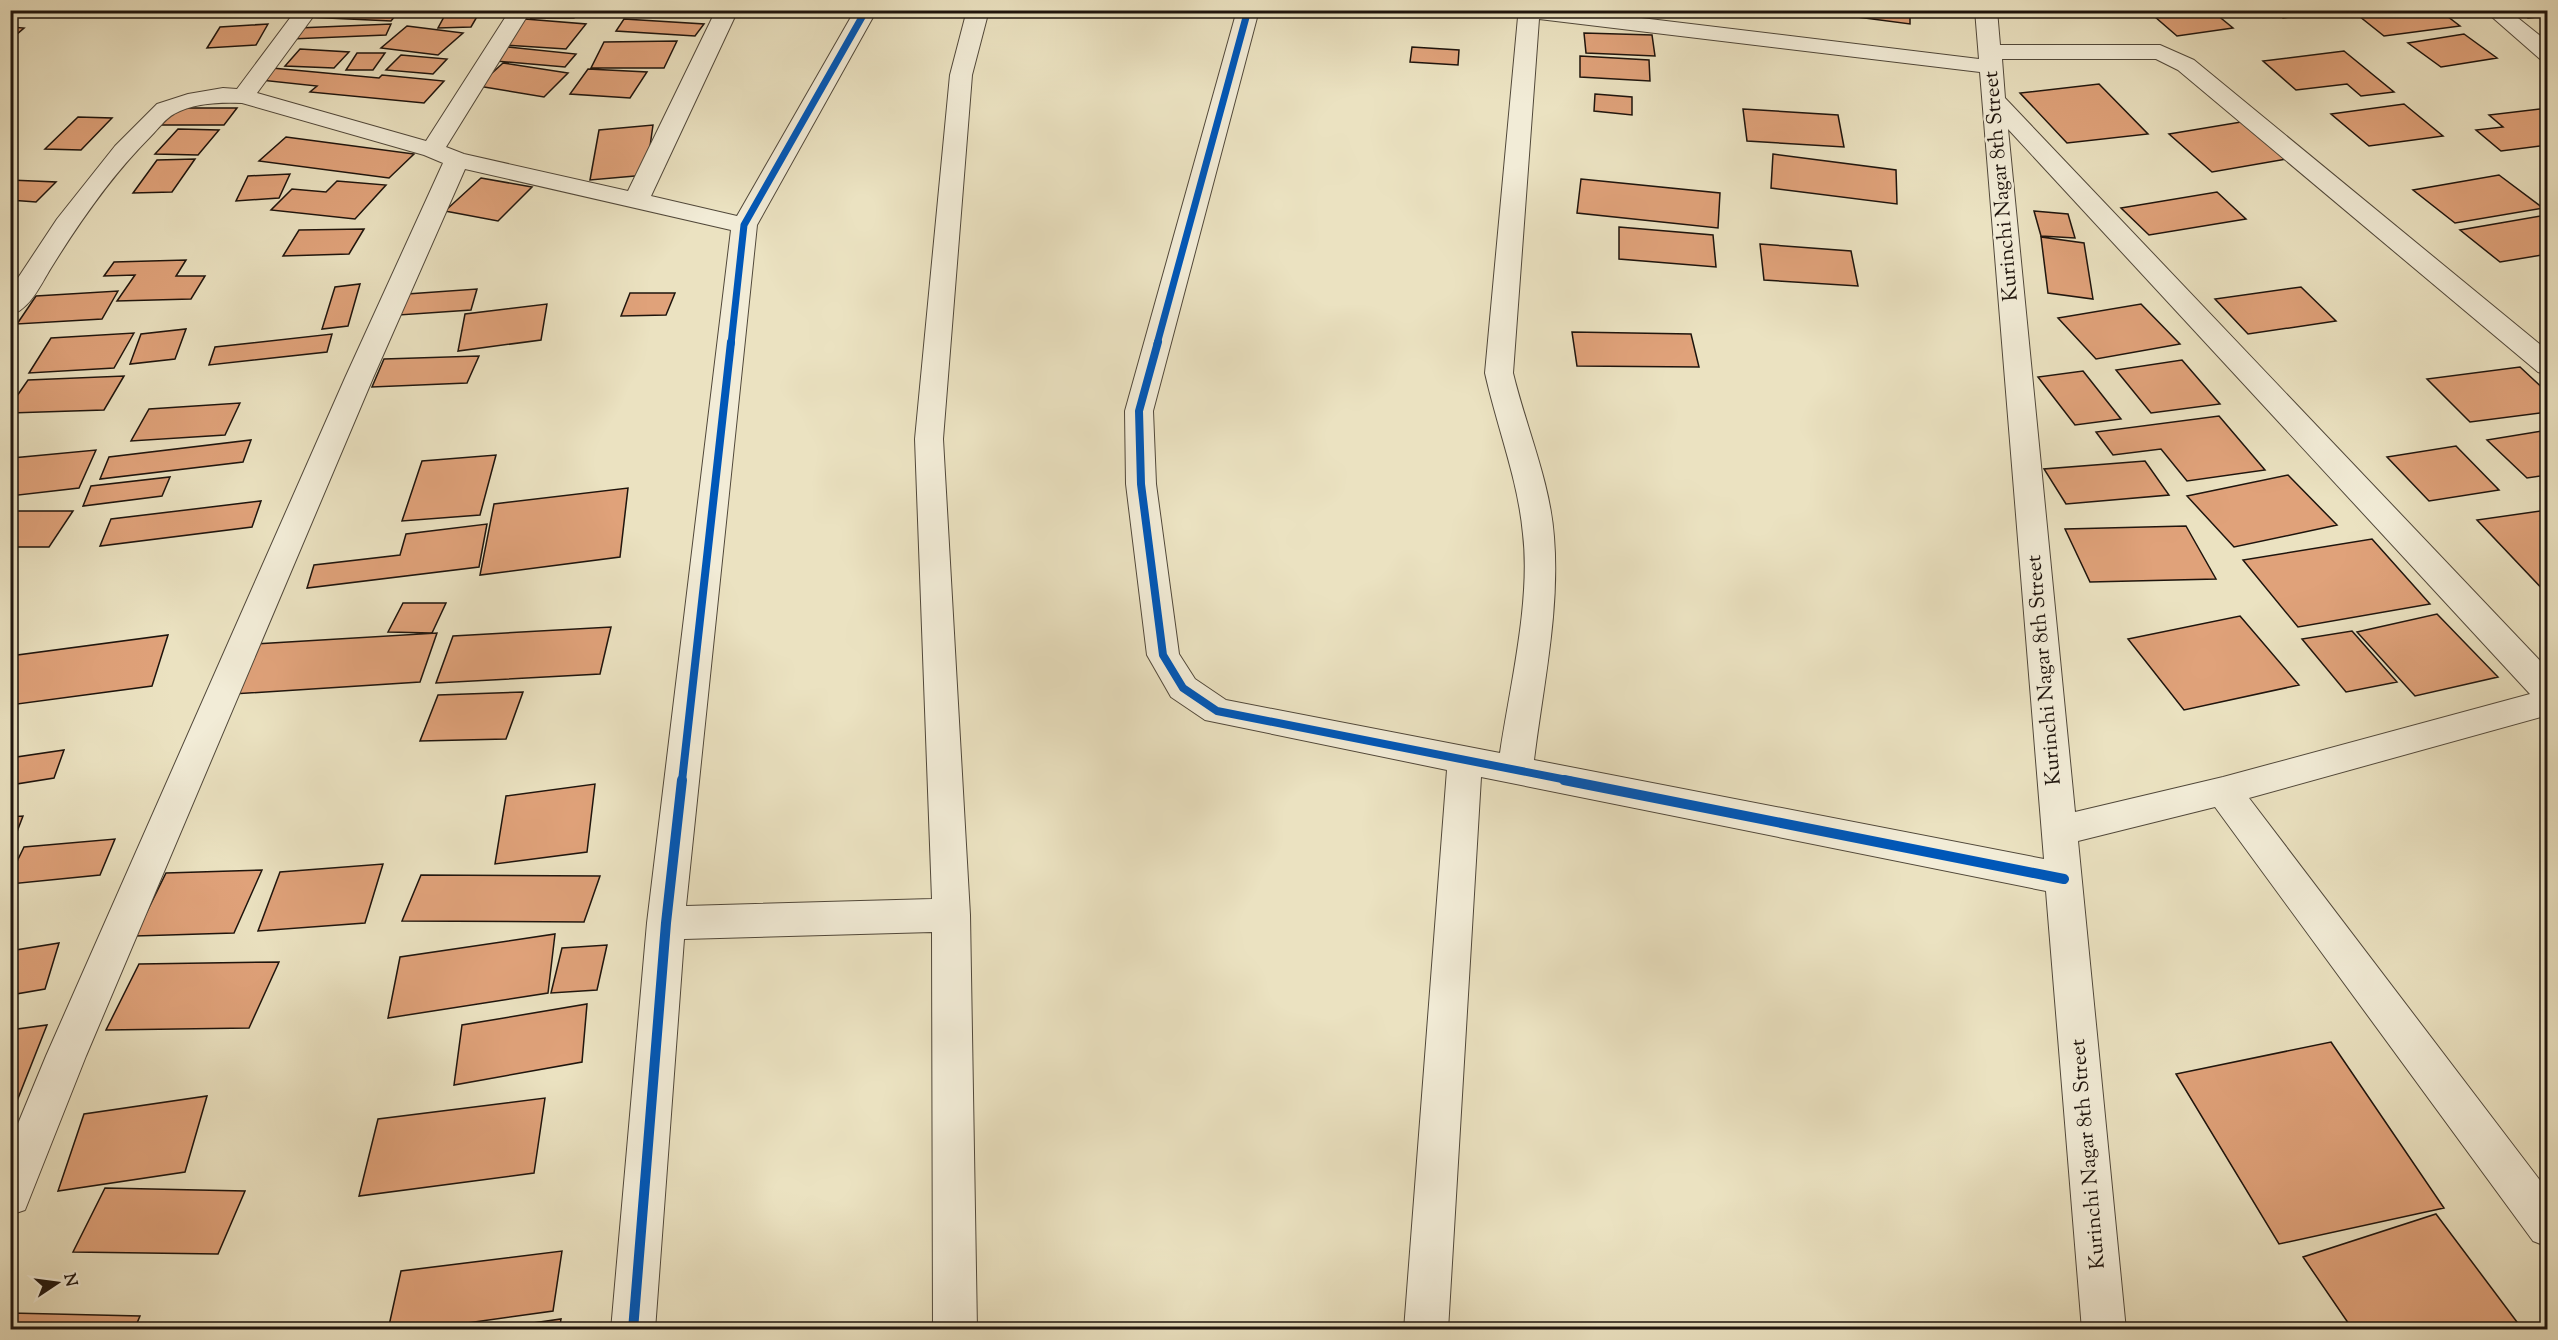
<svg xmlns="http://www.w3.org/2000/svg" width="2558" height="1340" viewBox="0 0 2558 1340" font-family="'Sorts Mill Goudy',serif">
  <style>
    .building { fill: #e0a27a; stroke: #1e140d; stroke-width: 1.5 }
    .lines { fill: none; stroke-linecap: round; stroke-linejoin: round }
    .minor-casing { stroke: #51483a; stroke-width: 2 }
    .minor { fill: #f2ecd7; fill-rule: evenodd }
    .cycleway-far2-casing { stroke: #f2ecd7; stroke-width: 10 }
    .cycleway-far1-casing { stroke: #f2ecd7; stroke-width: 12 }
    .cycleway-casing { stroke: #f2ecd7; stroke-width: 14 }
    .cycleway-far2 { stroke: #0057b8; stroke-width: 7 }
    .cycleway-far1 { stroke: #0057b8; stroke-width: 8 }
    .cycleway { stroke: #0057b8; stroke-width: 10 }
    .labels { text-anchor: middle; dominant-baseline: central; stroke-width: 5; stroke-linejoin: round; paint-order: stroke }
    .street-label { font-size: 21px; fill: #1e140d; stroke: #f2ecd7 }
  </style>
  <rect width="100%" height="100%" fill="#ebe2c1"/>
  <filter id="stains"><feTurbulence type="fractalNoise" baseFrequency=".00333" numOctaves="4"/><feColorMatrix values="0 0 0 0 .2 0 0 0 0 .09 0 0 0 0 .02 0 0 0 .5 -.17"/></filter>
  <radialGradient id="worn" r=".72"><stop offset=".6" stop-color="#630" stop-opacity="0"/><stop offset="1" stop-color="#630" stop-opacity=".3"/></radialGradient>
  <path class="building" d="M315,10H400L391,21L308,17Z
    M424,10H486L483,14Z
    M536,10H578L574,18H531Z
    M1827,10H1910V24L1827,13Z
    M2147,10H2211L2233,28L2177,36Z
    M2274,10H2332V11L2283,18Z
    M2408,10H2439L2460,26L2384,36L2359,16Z
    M2518,10H2548V16L2528,18Z
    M445,15H478L471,27L438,28Z
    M525,19L586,24L566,49L503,45Z
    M624,19L704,24L695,36L616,31Z
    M268,24L256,45L207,48L220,27Z
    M391,24L386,35L291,39L298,28Z
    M407,26L463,33L438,55L381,48Z
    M10,27L24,28L10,40Z
    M1584,33L1652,35L1655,56L1586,53Z
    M2464,34L2497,58L2441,67L2408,43Z
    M677,41L664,68H591L604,42Z
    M508,47L576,54L565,67L495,61Z
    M1412,47L1459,50L1458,65L1410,62Z
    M300,49L349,52L334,68L285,66Z
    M2344,51L2394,92L2361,96L2347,84L2296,90L2263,61Z
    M357,53H385L373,70H346Z
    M401,55L447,59L433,74L386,70Z
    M1580,56L1649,60L1650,81L1580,77Z
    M503,63L568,73L544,97L478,86Z
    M272,68L379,78L382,75L444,81L424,103L310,92L317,86L260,80Z
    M588,69L647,72L630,98L570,94Z
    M2099,84L2148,134L2067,143L2020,93Z
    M1595,94L1632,97V115L1594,111Z
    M2404,104L2443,136L2369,146L2331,114Z
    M172,108H237L224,125H158Z
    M2548,108V145L2501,151L2476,130L2503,127L2489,115Z
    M1743,109L1838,115L1844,147L1747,141Z
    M78,117L112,118L81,150L45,149Z
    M2247,121L2292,158L2212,172L2169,134Z
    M653,125L646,175L590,180L599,130Z
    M178,129L219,130L198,155L155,154Z
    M286,137L414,154L389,178L259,161Z
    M1773,154L1896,170L1897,204L1771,188Z
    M195,159L172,192L133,193L157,160Z
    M290,174L279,198L236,201L248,176Z
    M2499,175L2543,208L2455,223L2413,190Z
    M481,178L532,187L498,221L445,211Z
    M1581,179L1720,193L1718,228L1577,213Z
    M10,180L56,182L36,202L10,200Z
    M337,181L386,185L355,219L271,210L292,189L326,192Z
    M2217,192L2246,219L2149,235L2121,208Z
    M2034,211L2068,214L2075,238L2041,236Z
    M2547,215L2548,254L2500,262L2460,230Z
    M1619,227L1713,235L1716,267L1619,259Z
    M364,229L349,254L283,256L299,230Z
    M2041,237L2084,243L2093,299L2048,293Z
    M1760,244L1851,251L1858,286L1764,280Z
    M186,260L176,276H205L191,299L117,301L135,275L104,276L114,262Z
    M360,284L348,326L322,329L335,287Z
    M2301,287L2336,321L2248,334L2215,299Z
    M477,289L471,310L399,315L407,294Z
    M118,291L102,319L17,324L36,296Z
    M630,293H675L666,315L621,316Z
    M547,304L541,340L458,351L465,314Z
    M2141,304L2180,344L2096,359L2058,318Z
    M186,329L175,359L130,364L141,334Z
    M1572,332L1691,334L1699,367L1577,366Z
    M134,333L114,368L29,373L51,338Z
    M332,334L327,352L209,365L215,347Z
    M479,356L467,383L372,387L384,359Z
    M2182,360L2220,404L2151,413L2116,370Z
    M2520,367L2548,393V412L2470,422L2427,379Z
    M2083,371L2121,419L2075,425L2038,377Z
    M124,376L104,410L10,413V406L28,380Z
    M240,403L225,435L131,441L149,409Z
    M2219,416L2265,470L2187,481L2161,449L2113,455L2096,432Z
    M2548,430V475L2527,478L2487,440Z
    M251,440L243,462L100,479L109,457Z
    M2456,446L2499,490L2429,501L2387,457Z
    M96,450L79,488L10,496L12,458Z
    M496,455L480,515L402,521L422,461Z
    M2145,461L2169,495L2066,504L2044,469Z
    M2288,475L2337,525L2234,547L2187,496Z
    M170,477L162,496L83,506L91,486Z
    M628,488L620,557L480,575L494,504Z
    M261,501L252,527L100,546L111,519Z
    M2548,510V595L2477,520Z
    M10,511H73L49,547H10Z
    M487,524L479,567L307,588L314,565L400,555L406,534Z
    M2186,526L2216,579L2090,582L2065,529Z
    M2372,539L2430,604L2298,627L2243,560Z
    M403,603H446L432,633L388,632Z
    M2437,614L2498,677L2415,696L2357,632Z
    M2240,616L2299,685L2184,710L2128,639Z
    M611,627L600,674L436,683L453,636Z
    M2352,631L2397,682L2346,692L2302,639Z
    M437,633L420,682L233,694L255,644Z
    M168,635L152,686L10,705V656Z
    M523,692L506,739L420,741L438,695Z
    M64,750L54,778L10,785V758Z
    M595,784L587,852L495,864L506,796Z
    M23,816L15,837H10V817Z
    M115,839L100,875L10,884V876L24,847Z
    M383,864L365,923L258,931L280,872Z
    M262,870L234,933L135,936L166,873Z
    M421,875L600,876L584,922L402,921Z
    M555,934L548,993L388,1018L400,957Z
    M59,943L45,989L10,995V951Z
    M607,945L597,990L551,993L562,948Z
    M279,962L249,1028L106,1030L139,964Z
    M587,1004L582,1062L454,1085L462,1025Z
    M47,1025L15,1106L10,1107V1030Z
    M2331,1042L2444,1208L2279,1244L2176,1074Z
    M207,1096L185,1172L58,1191L84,1114Z
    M545,1098L534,1173L359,1196L378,1119Z
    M105,1188L245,1191L218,1254L73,1252Z
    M2436,1214L2523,1330H2353L2303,1257Z
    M562,1251L553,1311L417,1330H388L401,1271Z
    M10,1313L140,1316L134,1330H10Z
    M561,1319L559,1330H484Z"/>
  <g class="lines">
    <g class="minor-casing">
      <path id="minor" d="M296,10H318L257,93L426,141L510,10H531L446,147L464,154L628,191L716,10H738L651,196L737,216L855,10H877L757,225L686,906L932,899L915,439L950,75L967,10H989L972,75L943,439L970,915L977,1330H933L932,932L684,939L655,1330H611L647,923L731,230L465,169L373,378L86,1056L25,1210L10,1215V1143L46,1056L345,378L443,163L424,155L242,103C220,102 193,103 174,114C166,118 158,129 151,136C112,175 80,221 51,268C41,284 30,310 10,315V290L57,219L115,146L157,104L188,94L223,88L237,89Z
        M1237,10H1259L1153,411L1156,484L1179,654L1195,679L1226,700L1500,753C1510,686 1531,601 1523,534C1518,479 1497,427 1485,373L1518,17L1509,15L1507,10H1575L1979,59L1975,10H1997L2000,45H2160L2194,60L2548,351V375L2538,372L2178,70L2156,59H2002L2005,98L2548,669V715L2249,798L2548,1191V1247L2533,1241L2215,807L2078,841L2126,1330H2082L2046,891L1481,777L1448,1330H1404L1447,770L1205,720L1171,697L1147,655L1126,484L1125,411ZM1539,19L1980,72L2044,859L1534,760C1543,686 1560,611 1554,537C1550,481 1526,427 1513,373ZM2008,129L2530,694L2223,777L2075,812Z
        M2484,10H2508L2548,42V61L2540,59Z"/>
    </g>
    <use href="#minor" class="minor"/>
    <g class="cycleway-far2-casing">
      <path id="cycleway-far2" d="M731,344L744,225L866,10
        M1157,344L1248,10"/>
    </g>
    <g class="cycleway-far1-casing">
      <path id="cycleway-far1" d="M1158,342L1139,411L1141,484L1163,655L1183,688L1217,711L1572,781
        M682,781L731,342"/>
    </g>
    <g class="cycleway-casing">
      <path id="cycleway" d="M1564,780L2064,879
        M633,1330L666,923L682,780"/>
    </g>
    <use href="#cycleway-far2" class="cycleway-far2"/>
    <use href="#cycleway-far1" class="cycleway-far1"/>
    <use href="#cycleway" class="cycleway"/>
  </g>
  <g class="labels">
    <g class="street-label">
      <text transform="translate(2002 186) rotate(-95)">Kurinchi Nagar 8th Street</text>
      <text transform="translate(2045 670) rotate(-95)">Kurinchi Nagar 8th Street</text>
      <text transform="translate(2089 1154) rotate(-95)">Kurinchi Nagar 8th Street</text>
    </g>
  </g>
  <rect width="2558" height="1340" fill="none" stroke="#ebe2c1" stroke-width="36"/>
  <rect x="12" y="12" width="2534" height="1316" fill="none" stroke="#1e140d" stroke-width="3"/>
  <rect x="18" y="18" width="2522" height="1304" fill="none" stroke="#1e140d" stroke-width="1.5"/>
  <g transform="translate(57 1283) rotate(77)" stroke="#f2ecd7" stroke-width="4.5" paint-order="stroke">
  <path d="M0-4.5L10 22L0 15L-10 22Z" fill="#1e140d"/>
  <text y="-9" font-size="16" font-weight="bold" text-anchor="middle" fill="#1e140d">N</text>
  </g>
  <rect width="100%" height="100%" filter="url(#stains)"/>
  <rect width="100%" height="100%" fill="url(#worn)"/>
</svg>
